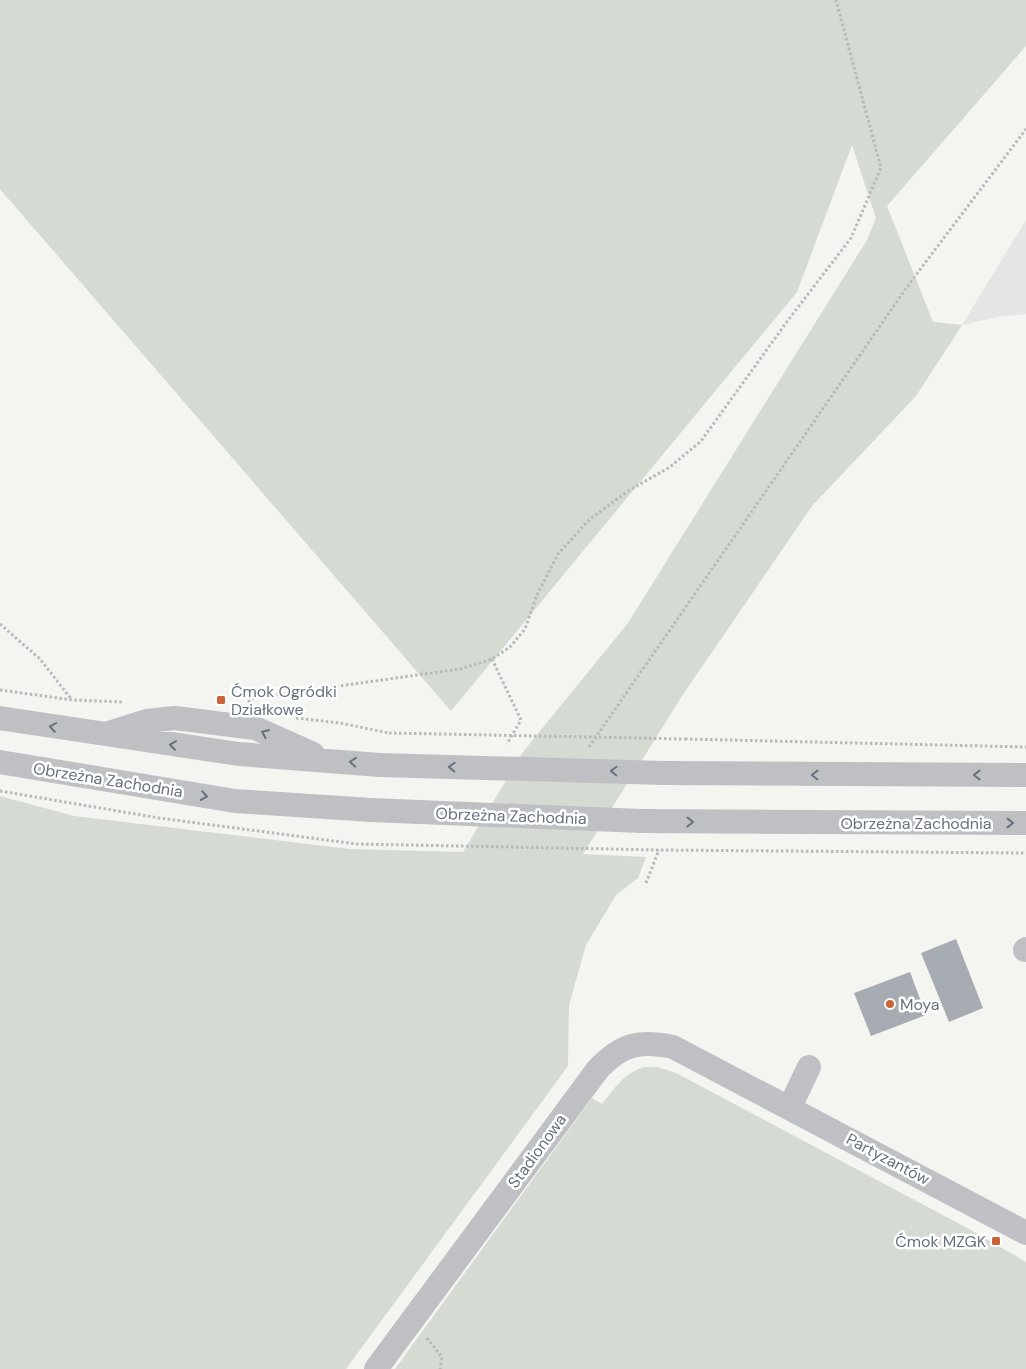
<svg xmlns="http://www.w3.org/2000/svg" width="1026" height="1369" viewBox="0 0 1026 1369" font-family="'DM Sans',sans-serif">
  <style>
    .built { fill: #e4e5e4 }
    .green { fill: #d5dad2 }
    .building { fill: #a7acb2 }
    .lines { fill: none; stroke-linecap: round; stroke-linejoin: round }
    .path { stroke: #b7b9bc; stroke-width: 3; stroke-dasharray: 2.5 2.5; stroke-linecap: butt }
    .minor { stroke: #bec0c4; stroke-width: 24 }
    .path-bridge { stroke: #b7b9bc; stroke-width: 3; stroke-dasharray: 2.5 2.5; stroke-linecap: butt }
    .minor-bridge { stroke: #bec0c4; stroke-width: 24 }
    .oneway { stroke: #67727e }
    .poi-dot { fill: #cb6339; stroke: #fff; stroke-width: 2 }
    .labels { text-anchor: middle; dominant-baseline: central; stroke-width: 5; stroke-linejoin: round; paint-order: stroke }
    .poi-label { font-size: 16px; fill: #67727e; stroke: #fff; text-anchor: start }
    .street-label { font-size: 16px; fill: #67727e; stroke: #fff }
  </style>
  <rect width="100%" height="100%" fill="#f4f4f1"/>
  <path class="built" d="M1026,220V314L1002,316L962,325Z"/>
  <path class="green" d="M0,0H1026V46L887,206L933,322L962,325L916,396L812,506L684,693L583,854L646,857L638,878L616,895L586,945L569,1005L568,1066L346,1369H0V796L74,816L349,849L463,852L523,752L628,623L867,240L876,218L852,145L797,292L451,711L0,189Z
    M644,1067H658L676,1073L969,1229L1026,1262V1369H395L592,1098L602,1104C615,1088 624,1073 644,1067Z"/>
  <path class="building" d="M956,939L983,1008L949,1022L921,953Z
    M910,972L926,1015L871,1036L854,993Z"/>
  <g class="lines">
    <path class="path" d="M0,624L40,659L72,700
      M492,659L521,720L507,744
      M0,690L73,700L123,702
      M248,702L254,698L460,669L492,659L510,647L525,629L537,595L558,554L589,520L628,491L670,467L701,441L789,319L851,238L881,168L836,0
      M296,718L340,723L389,733
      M685,739L1026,747
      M589,747L907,287L1026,129
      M0,791L159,818L357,844L659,850L1026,853
      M646,883L659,850
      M427,1338L442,1357L440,1369"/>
    <path class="minor" d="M0,718L239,754L380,765
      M109,733L147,721L175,718L255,728L313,754
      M0,762L235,801L371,810
      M663,773L1026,775
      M641,821L1026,823
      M1025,950L1026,949
      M790,1107L809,1067
      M376,1369L598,1069C622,1044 639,1040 673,1047L1026,1233"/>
    <path class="path-bridge" d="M389,733L685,739"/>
    <path class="minor-bridge" d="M380,765L663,773
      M371,810L641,821"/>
  </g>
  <defs><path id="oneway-chevron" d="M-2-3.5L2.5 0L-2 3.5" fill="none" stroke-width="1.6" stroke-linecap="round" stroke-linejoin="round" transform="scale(1.25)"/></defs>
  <g class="oneway">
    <use href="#oneway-chevron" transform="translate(53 727) rotate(-170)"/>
    <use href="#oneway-chevron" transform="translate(265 733) rotate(-156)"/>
    <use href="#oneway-chevron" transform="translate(173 745) rotate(-172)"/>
    <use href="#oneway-chevron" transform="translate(353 762) rotate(-175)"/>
    <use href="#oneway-chevron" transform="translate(452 767) rotate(-178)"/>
    <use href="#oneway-chevron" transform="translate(614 771) rotate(-178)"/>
    <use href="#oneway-chevron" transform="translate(815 775) rotate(-179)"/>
    <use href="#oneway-chevron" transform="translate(977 775) rotate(-180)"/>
    <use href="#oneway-chevron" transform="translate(204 796) rotate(9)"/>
    <use href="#oneway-chevron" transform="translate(690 822)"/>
    <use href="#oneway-chevron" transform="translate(1010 823)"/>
  </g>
  <g class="poi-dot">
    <rect x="216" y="695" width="10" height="10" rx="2.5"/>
    <circle cx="890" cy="1004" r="5"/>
    <rect x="991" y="1236" width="10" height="10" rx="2.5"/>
  </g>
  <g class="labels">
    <g class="poi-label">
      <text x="231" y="691">Ćmok Ogródki<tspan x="231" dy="18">Działkowe</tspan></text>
      <text x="900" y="1004">Moya</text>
      <text x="986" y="1241" text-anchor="end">Ćmok MZGK</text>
    </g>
    <g class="street-label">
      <text transform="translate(108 780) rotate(9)">Obrzeżna Zachodnia</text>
      <text transform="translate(511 816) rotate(2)">Obrzeżna Zachodnia</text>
      <text x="916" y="823">Obrzeżna Zachodnia</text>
      <text transform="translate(537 1151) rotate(-54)">Stadionowa</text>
      <text transform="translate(888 1159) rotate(28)">Partyzantów</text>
    </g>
  </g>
</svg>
